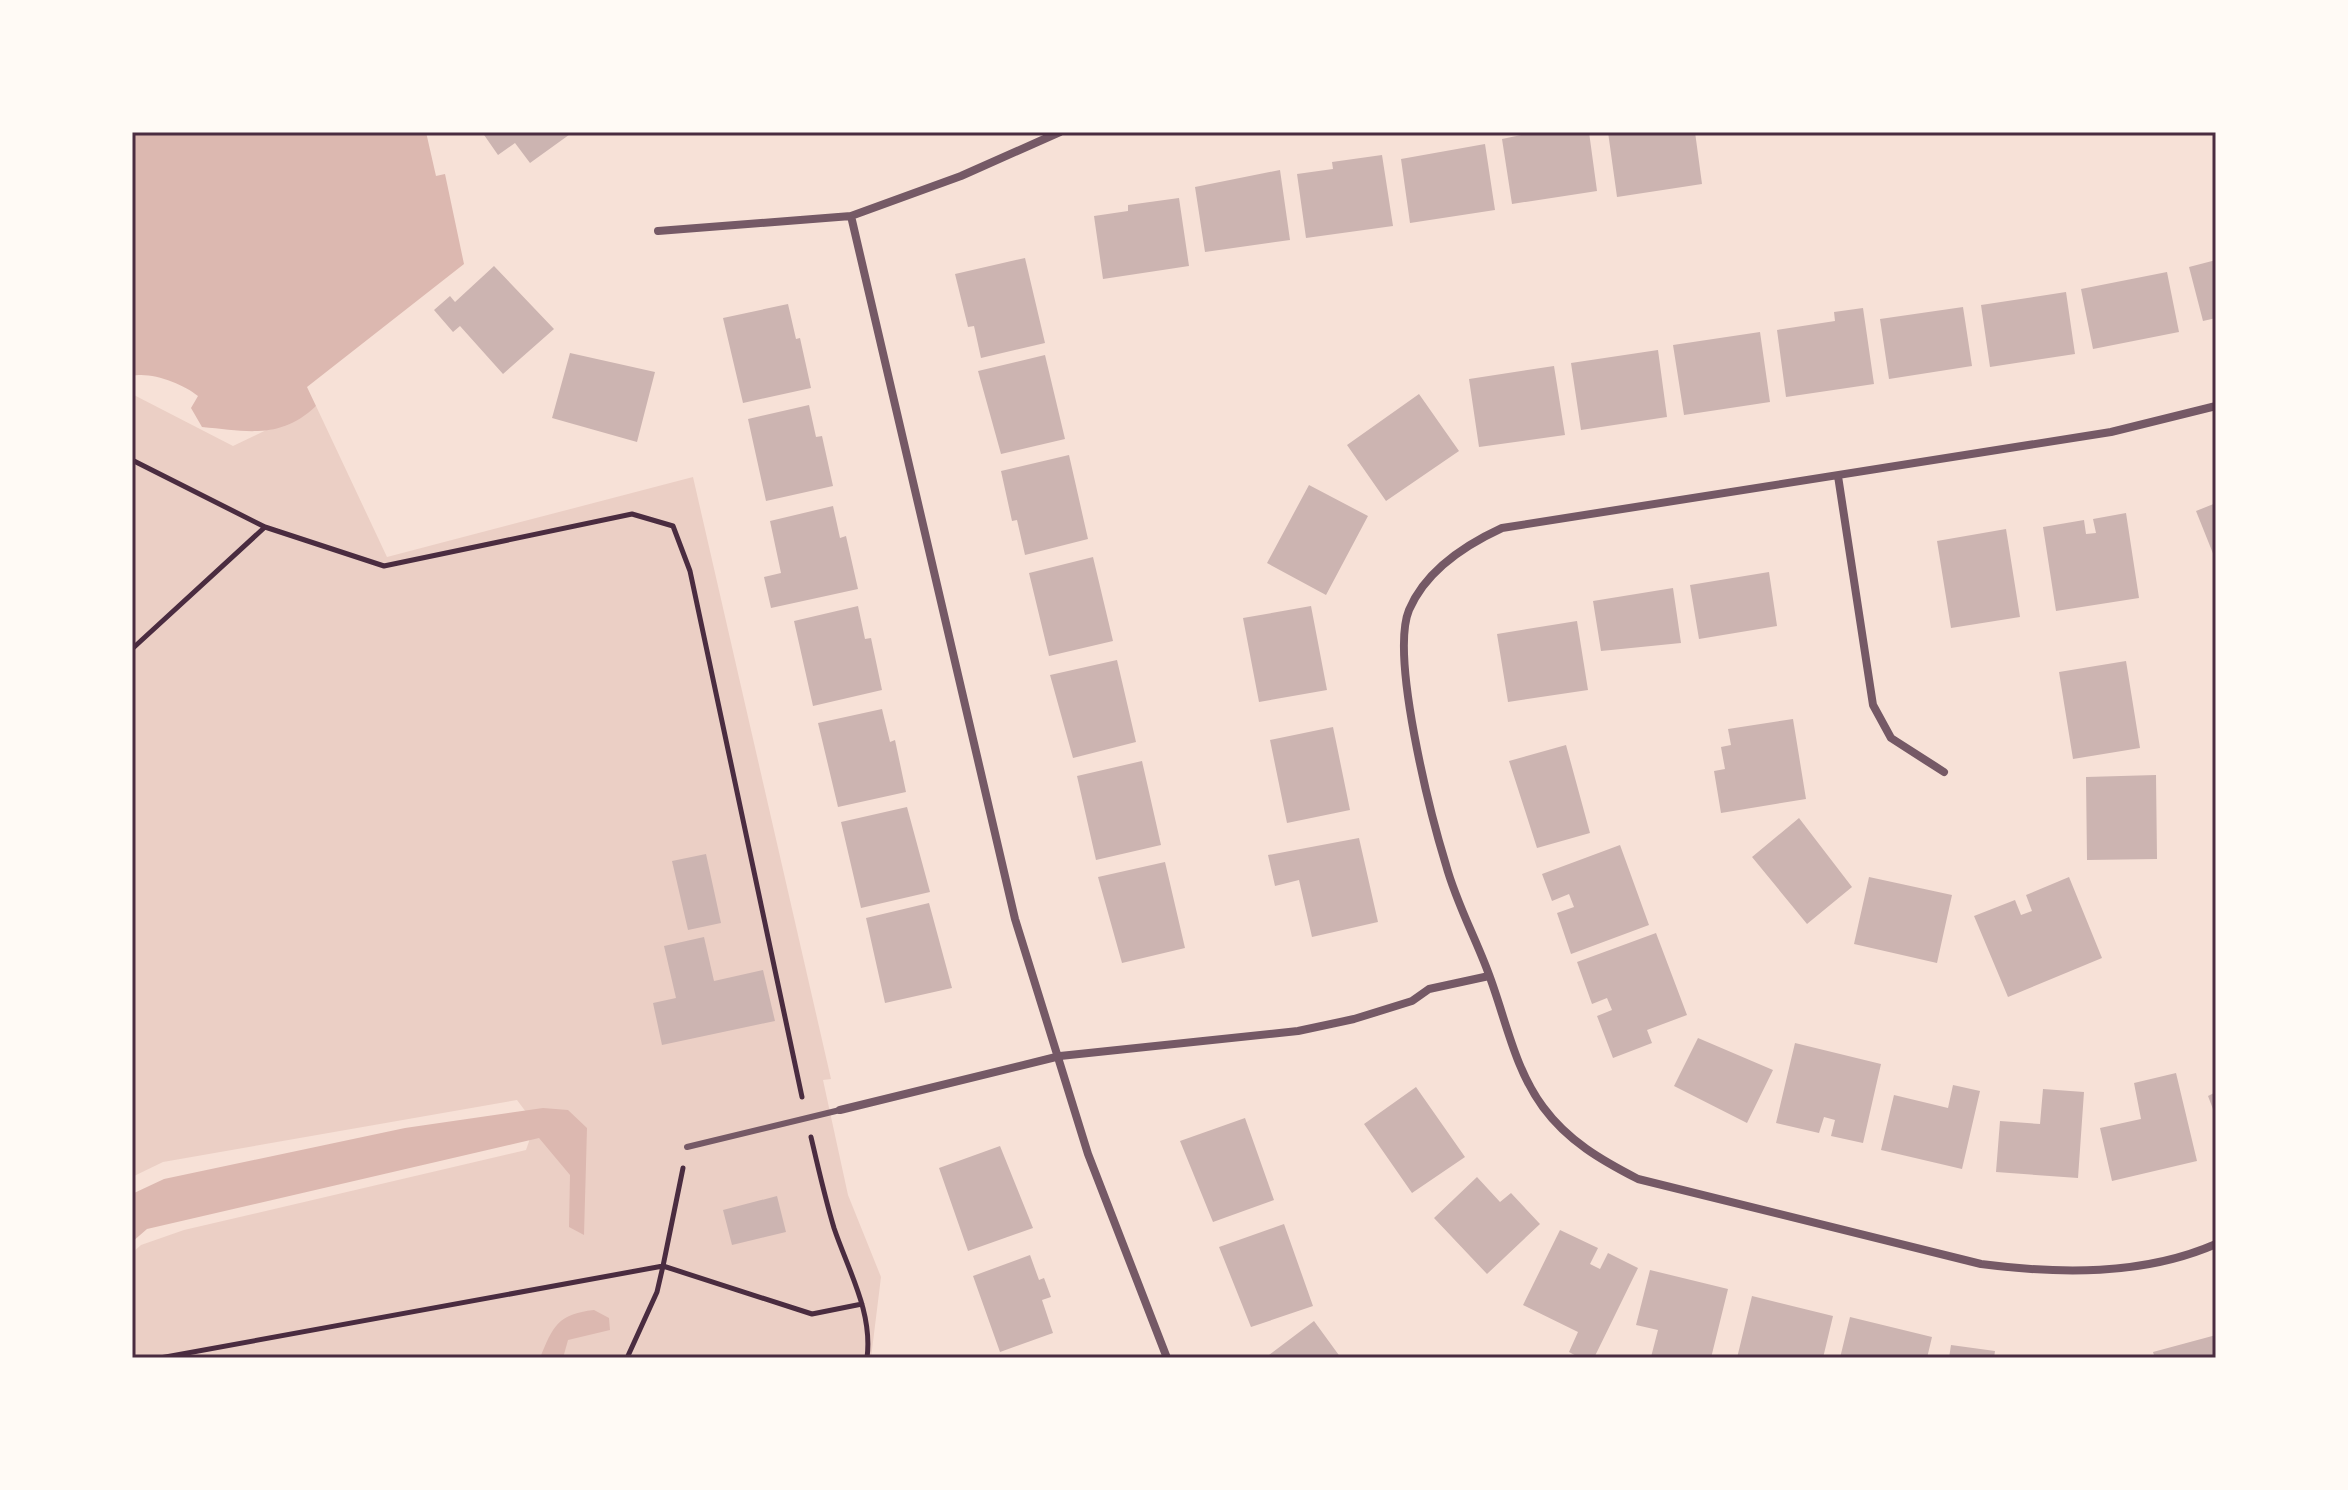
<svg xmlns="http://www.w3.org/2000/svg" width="2348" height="1490" viewBox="0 0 2348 1490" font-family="'Golos Text',sans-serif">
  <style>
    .green { fill: #ebcfc5 }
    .water { fill: #dcb8b0 }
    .building { fill: #ccb4b1 }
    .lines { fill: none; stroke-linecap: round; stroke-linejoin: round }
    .path { stroke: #4a2c40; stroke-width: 5 }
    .service { stroke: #755966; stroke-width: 6 }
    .minor { stroke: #755966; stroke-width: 8 }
    .neatline { fill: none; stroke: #4a2c40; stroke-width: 3 }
  </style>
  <rect width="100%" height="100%" fill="#f7e1d7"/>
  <path class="green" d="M132,394L233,446L316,406L387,557L693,477L831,1079L823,1080L848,1195L881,1277L871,1358H132V1253L141,1245L184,1230L526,1150L535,1124L517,1100L163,1162L132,1177Z"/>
  <path class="water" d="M132,132H426L436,176L445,174L464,264L307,387L316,406C280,440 247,431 202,427L191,408L198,396C184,384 150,371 132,376Z
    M543,1108L568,1110L587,1128L584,1235L569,1227L570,1175L539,1138L147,1229L132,1242V1194L164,1179L405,1128Z
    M594,1310L609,1318L610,1330L568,1340L563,1358H540C553,1326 558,1314 594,1310Z"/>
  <path class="building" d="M482,132H573L530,163L515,143L498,155Z
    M1535,132H1589L1597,191L1512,204L1502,139Z
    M1608,132H1695L1702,184L1617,197Z
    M1485,144L1495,210L1410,223L1401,159Z
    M1382,155L1393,226L1306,238L1297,174L1333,169L1332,162Z
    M1280,170L1290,240L1205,252L1195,187Z
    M1179,198L1189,266L1103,279L1094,216L1128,211V205Z
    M1025,258L1045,343L981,358L974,326L968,327L955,274Z
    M2216,260V318L2203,321L2189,267Z
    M494,266L554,329L503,374L460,326L453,332L434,310L450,296L455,302Z
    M2167,272L2179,332L2093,349L2081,289Z
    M2066,292L2075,354L1990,367L1981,305Z
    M788,304L796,339L800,338L811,388L743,403L723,318Z
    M1963,307L1972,366L1889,379L1880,319Z
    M1863,308L1874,384L1786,397L1777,330L1835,321L1834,312Z
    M1760,332L1770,402L1684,415L1673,345Z
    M1658,350L1667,417L1581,430L1571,363Z
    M570,353L655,372L637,442L552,418Z
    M1045,355L1065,439L1001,454L978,371Z
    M1554,366L1565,435L1479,447L1469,379Z
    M1419,394L1459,451L1386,501L1347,445Z
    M809,405L816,437L822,436L833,486L766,501L748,419Z
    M1069,455L1088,539L1025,555L1017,520L1012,521L1001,471Z
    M1309,485L1368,516L1326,595L1267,563Z
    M2216,503V561L2196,511Z
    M833,506L840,538L846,536L858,589L771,608L764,577L781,573L770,521Z
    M2126,513L2139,598L2056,611L2043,527L2084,520L2086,534L2096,533L2093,519Z
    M2006,529L2020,617L1951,628L1937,541Z
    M1093,557L1113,641L1049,656L1029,573Z
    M1769,572L1777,626L1699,639L1690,585Z
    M1673,588L1681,643L1601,651L1593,601Z
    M858,606L865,639L871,638L882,690L813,706L794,621Z
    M1311,606L1327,690L1259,702L1243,618Z
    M1577,621L1588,690L1508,702L1497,634Z
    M1117,660L1136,742L1073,758L1050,675Z
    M2126,661L2140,748L2073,759L2059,672Z
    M882,709L890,742L895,740L906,792L838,807L818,723Z
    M1793,719L1806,799L1721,813L1714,771L1725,769L1721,747L1731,745L1728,729Z
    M1333,727L1350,810L1287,823L1270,740Z
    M1566,745L1590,833L1537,848L1509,761Z
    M1142,761L1161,845L1096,860L1077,776Z
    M2156,775L2157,859L2087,860L2086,777Z
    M907,807L930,892L861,908L841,822Z
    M1799,818L1852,887L1807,924L1752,857Z
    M1359,838L1378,922L1312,937L1299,880L1275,886L1268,855Z
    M1620,845L1649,925L1571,954L1557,913L1574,907L1569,894L1552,901L1542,874Z
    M706,854L721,923L688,930L672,861Z
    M1165,862L1185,948L1122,963L1098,877Z
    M1869,877L1952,895L1937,963L1854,944Z
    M2069,877L2102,958L2008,997L1974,916L2015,900L2021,915L2032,911L2026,895Z
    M929,903L952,988L885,1003L866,918Z
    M1656,933L1687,1015L1647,1030L1652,1043L1613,1058L1597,1016L1612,1010L1607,998L1592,1004L1577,962Z
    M704,937L714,981L763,970L775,1021L662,1045L653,1003L676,998L664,946Z
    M1698,1038L1773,1070L1747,1123L1674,1086Z
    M1795,1043L1881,1064L1863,1143L1831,1136L1835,1120L1824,1117L1819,1133L1776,1123Z
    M2176,1073L2197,1161L2112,1181L2100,1128L2141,1119L2134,1083Z
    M1953,1085L1980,1091L1962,1169L1881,1150L1894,1095L1948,1108Z
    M1416,1087L1465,1157L1412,1193L1364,1124Z
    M2043,1089L2084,1092L2078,1178L1996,1172L2000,1121L2040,1124Z
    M2216,1092V1117L2208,1096Z
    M1245,1118L1274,1200L1213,1222L1180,1141Z
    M1000,1146L1033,1228L968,1251L939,1168Z
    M1477,1177L1500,1202L1511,1193L1540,1224L1487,1274L1434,1218Z
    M777,1196L786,1232L732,1245L723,1210Z
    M1284,1224L1313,1306L1251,1327L1219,1247Z
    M1560,1230L1598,1248L1590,1264L1600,1269L1608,1253L1638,1268L1594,1358H1580L1569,1352L1578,1332L1523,1305Z
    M1030,1255L1039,1280L1044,1278L1051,1297L1042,1300L1053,1333L1000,1352L973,1276Z
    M1650,1270L1728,1289L1711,1358L1651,1357L1658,1330L1636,1325Z
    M1752,1296L1833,1316L1823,1358H1737Z
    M1850,1317L1932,1337L1927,1358H1840Z
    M1314,1321L1341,1358H1265Z
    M2216,1335V1358H2155L2153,1352Z
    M1951,1345L1995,1351L1994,1358H1949Z"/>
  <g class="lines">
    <path class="path" d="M132,460L265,527L384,566L632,514L673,526L690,571L802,1097
      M132,649L265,527
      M811,1137C818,1167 825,1198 834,1228C848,1270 873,1312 867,1358
      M160,1358L663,1266L683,1168
      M627,1358L657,1292L663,1266L812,1314L862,1304"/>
    <path class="service" d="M687,1147L840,1110"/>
    <path class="minor" d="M851,216L1015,919L1088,1154L1167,1358
      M658,231L851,216L961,176L1060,132
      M2216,406L2111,432L1502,528C1465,545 1426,570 1409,610C1390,656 1430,813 1446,865C1456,902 1475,937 1488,972C1505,1016 1514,1068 1543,1107C1568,1141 1601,1160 1638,1179L1981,1264C2058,1274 2143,1276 2216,1244
      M1838,476L1873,705L1891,738L1944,772
      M840,1110L1060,1056L1298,1031L1354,1019L1412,1001L1429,989L1489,976"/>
  </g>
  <rect width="2348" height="1490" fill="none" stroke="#fffaf5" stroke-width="268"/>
  <rect x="134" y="134" width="2080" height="1222" class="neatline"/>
</svg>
